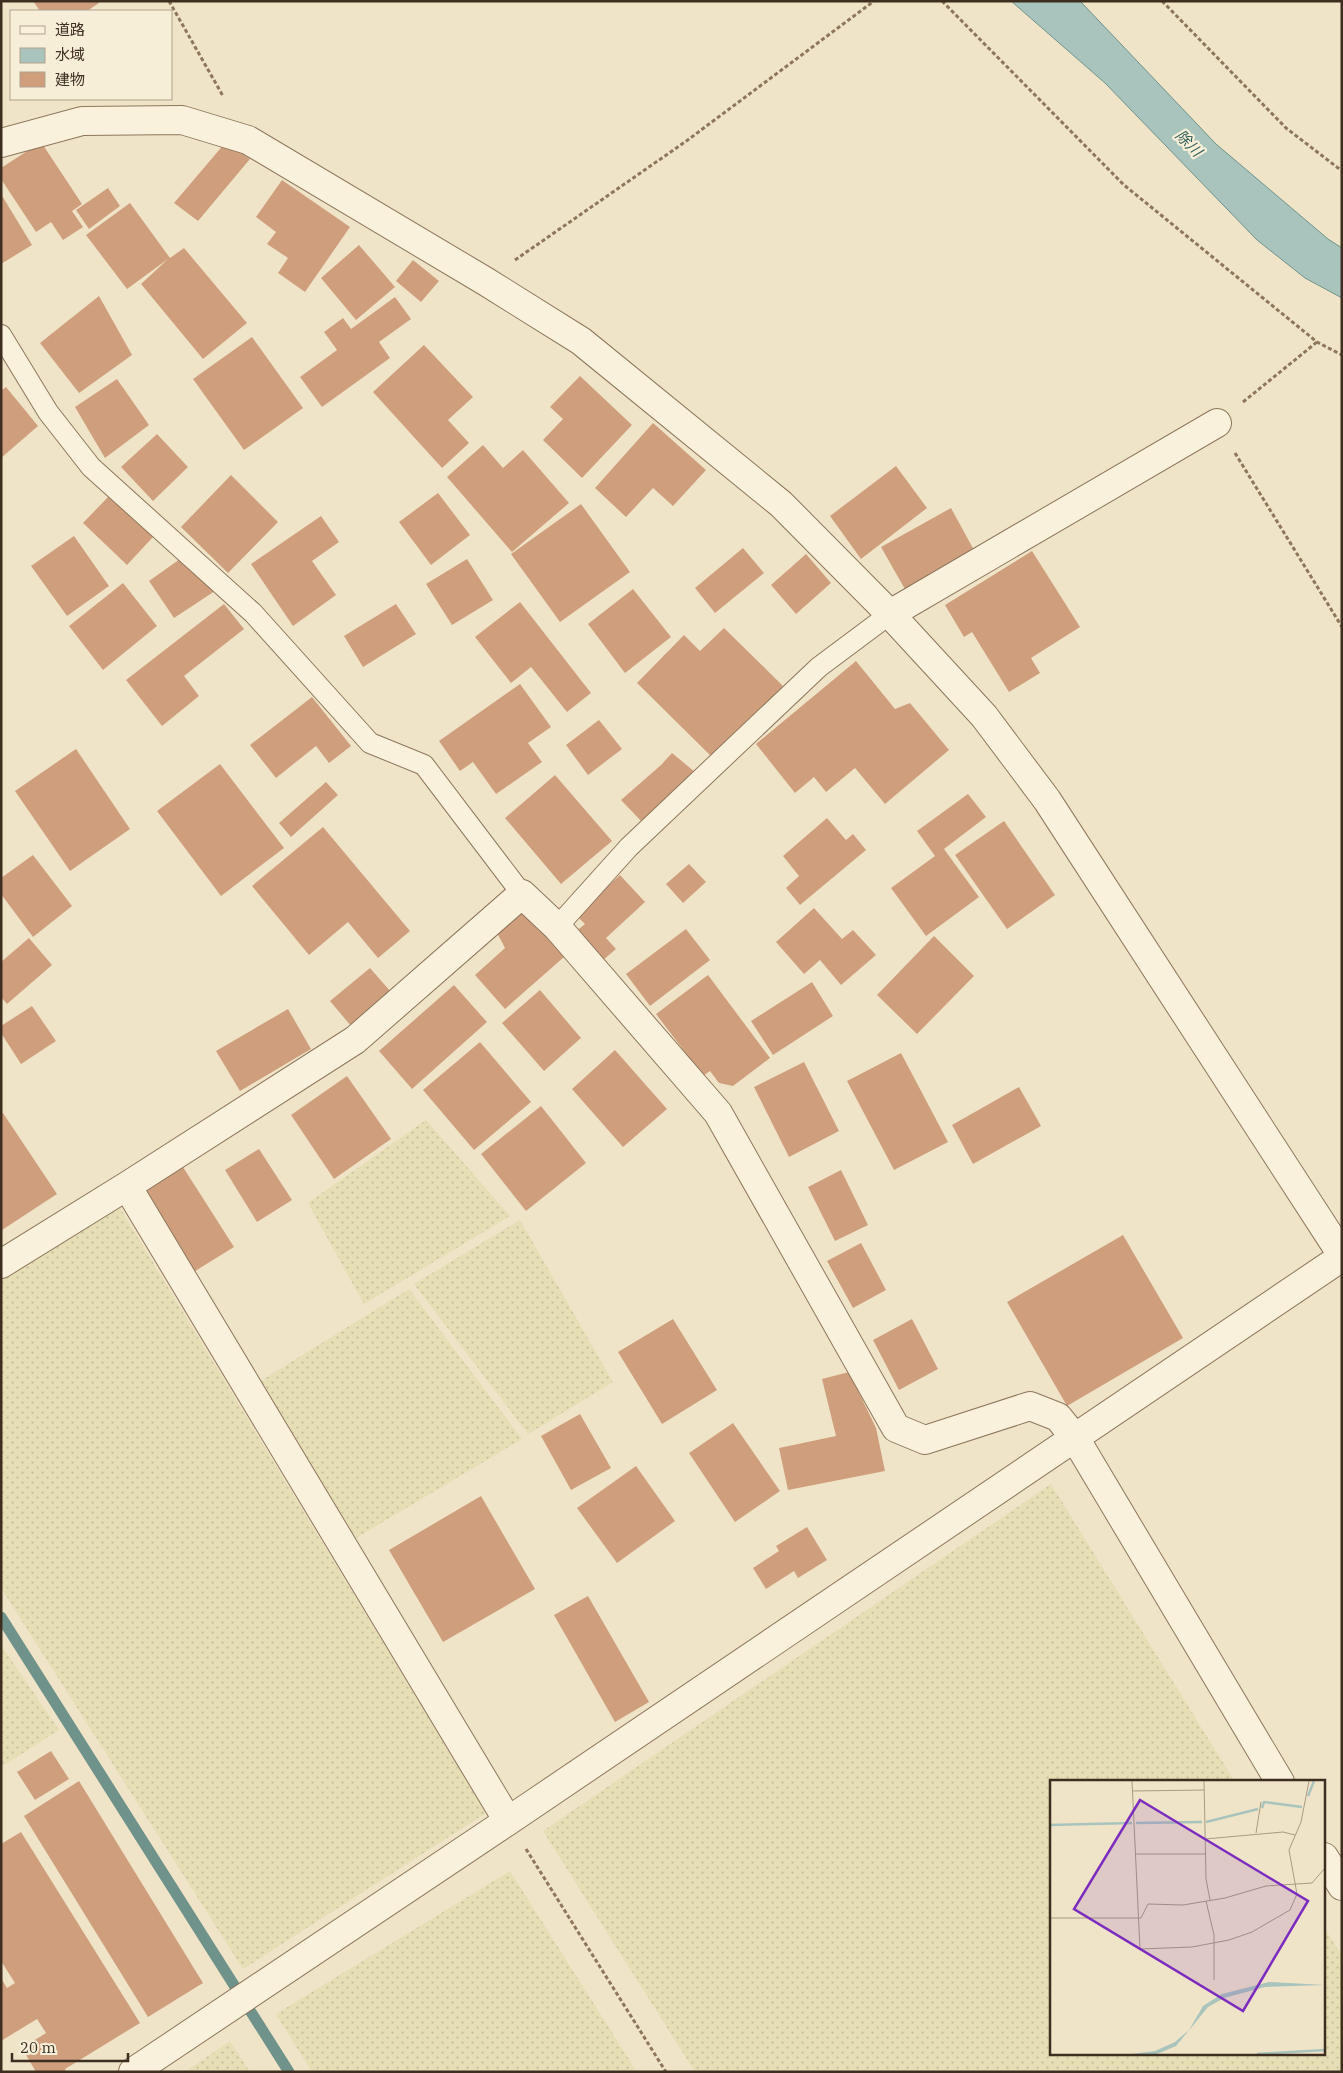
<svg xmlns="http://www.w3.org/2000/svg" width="1343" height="2073" viewBox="0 0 1343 2073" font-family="'IBM Plex Serif','Noto Sans JP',serif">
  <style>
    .farmland { fill: url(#farmland-dots) }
    .water { fill: #a9c4bc; stroke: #6f938a }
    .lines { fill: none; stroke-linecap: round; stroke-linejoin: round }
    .stream { stroke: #6f938a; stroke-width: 11 }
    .building { fill: #cf9f7d }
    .service-casing { stroke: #8d765c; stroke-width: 22 }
    .minor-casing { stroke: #8d765c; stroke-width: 30 }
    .path { stroke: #8d765c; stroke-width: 3; stroke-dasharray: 4 2.5; stroke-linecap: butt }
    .service { stroke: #faf1dc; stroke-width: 20 }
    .minor { stroke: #faf1dc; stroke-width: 28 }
    .labels { text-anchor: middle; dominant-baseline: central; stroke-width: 4.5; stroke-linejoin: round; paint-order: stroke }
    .water-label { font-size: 15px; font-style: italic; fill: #2f5d5a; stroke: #f7eed8 }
    .inset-river { fill: none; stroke: #a9c4bc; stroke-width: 2.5 }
    .inset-road { fill: none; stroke: #a89b85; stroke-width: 1 }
    .view { fill: #7b2cbf; fill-opacity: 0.15; stroke: #7b2cbf; stroke-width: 2.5 }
    .inset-edge { fill: none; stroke: #3d2e20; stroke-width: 2.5 }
  </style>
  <defs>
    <pattern id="farmland-dots" width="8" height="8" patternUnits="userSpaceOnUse" patternTransform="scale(1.25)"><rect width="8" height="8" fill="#e6deb5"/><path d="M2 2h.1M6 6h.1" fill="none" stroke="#c6bf9b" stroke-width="1.8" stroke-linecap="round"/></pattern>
  </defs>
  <rect width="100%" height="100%" fill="#f0e4c8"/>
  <path class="farmland" d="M426,1120L510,1216L364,1304L308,1203Z
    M117,1203L486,1813L243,1969L1,1588V1280Z
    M520,1220L613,1382L528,1434L414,1284Z
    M409,1289L522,1439L356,1538L259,1382Z
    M1051,1484L1235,1782H1052V2054H1324V1927L1342,1956V2072H695L543,1831Z
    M1,1645L59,1730L1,1767Z
    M510,1871L637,2072H312L276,2014Z
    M230,2041L250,2072H185Z"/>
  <path class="water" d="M1011,1H1080L1216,144L1328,239L1342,248V298L1305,278L1257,240L1105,83Z"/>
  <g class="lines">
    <path class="stream" d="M1,1617L289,2072"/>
  </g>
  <path class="building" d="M33,1H98L99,3L87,11H40Z
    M41,142L82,204L72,211L83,227L63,240L51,222L36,232L1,179V168Z
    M225,143L250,159L198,221L174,203Z
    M282,180L350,227L305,292L278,273L288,258L267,244L276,232L256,217Z
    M108,188L120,206L89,229L76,210Z
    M1,194L32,245L1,264Z
    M130,203L170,258L184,248L247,323L203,359L141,284L168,259L127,289L86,235Z
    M359,245L395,287L356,320L321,278Z
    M413,260L439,281L421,302L396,281Z
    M99,296L132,355L79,393L40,343Z
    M395,297L411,319L379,342L390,358L322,407L300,377L337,350L324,332L343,318L351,329Z
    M252,337L303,408L244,450L193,379Z
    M424,345L473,397L448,420L469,443L442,468L373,392Z
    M580,376L632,425L582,478L543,440L563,419L550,407Z
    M117,379L149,425L105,458L75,407Z
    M6,387L38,426L1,458V391Z
    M653,423L706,470L673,506L653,488L626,517L595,488Z
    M157,434L188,467L153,501L121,467Z
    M483,445L503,468L523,450L569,503L512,552L447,477Z
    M896,466L927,508L861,559L830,516Z
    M231,475L278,522L228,573L181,527Z
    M438,493L470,535L431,565L399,522Z
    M109,496L153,537L127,565L83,523Z
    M581,504L630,572L560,622L511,554Z
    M951,508L975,552L906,591L881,547Z
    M321,516L339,542L312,561L336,595L293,626L251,564Z
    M74,536L109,586L67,616L31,566Z
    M743,548L764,573L715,613L695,588Z
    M1032,551L1080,627L1031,658L1040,673L1009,692L972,632L964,637L945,605Z
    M806,554L831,583L796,614L771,585Z
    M180,559L215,591L174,618L149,581Z
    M467,559L493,600L452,625L426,584Z
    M123,583L157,626L103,670L69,626Z
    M633,589L671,637L625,673L588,624Z
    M520,602L591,693L567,712L531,667L511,683L475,637Z
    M224,604L244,629L184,676L199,696L162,726L126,680Z
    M396,604L416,634L363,667L344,636Z
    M724,628L783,686L713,758L637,683L684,635L700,651Z
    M856,661L895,709L910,703L949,750L885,804L855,768L826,792L814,777L795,793L756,744Z
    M520,684L551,727L528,743L542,762L496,794L473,762L460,771L439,741Z
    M312,697L351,746L329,763L316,746L276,778L250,745Z
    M599,720L622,749L588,775L566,745Z
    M76,749L130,829L70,871L15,791Z
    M672,753L695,772L643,823L621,800L661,765Z
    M220,764L284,848L221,896L157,811Z
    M555,775L612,841L561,884L505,818Z
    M326,782L338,795L291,837L279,823Z
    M968,794L986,817L944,849L979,897L926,936L891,888L935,856L917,831Z
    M827,818L846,840L853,834L866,850L800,905L786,888L799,876L783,856Z
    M1004,821L1055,895L1007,929L955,855Z
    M323,827L410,931L378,958L348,922L309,955L252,886Z
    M33,855L72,906L33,937L1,894V878Z
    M689,864L706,882L683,903L666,884Z
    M620,875L645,902L606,938L616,949L602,961L575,932L585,924L576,915Z
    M521,908L564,957L505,1009L475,975L505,948L496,931Z
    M814,908L842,939L853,930L876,955L841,985L820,960L804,974L776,942Z
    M686,929L710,960L650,1006L626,974Z
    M934,936L974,976L917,1034L877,995Z
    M29,938L52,965L7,1004L1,997V962Z
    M370,968L391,992L351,1026L330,1001Z
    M708,975L770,1058L733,1086L719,1083L710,1071L703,1076L656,1014Z
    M812,982L833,1016L773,1055L751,1021Z
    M454,985L487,1022L412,1089L379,1051Z
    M540,990L581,1038L544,1071L502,1023Z
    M32,1006L56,1041L21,1064L1,1033V1026Z
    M288,1009L311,1049L240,1091L216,1051Z
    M480,1042L531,1102L474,1150L423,1090Z
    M615,1050L667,1109L623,1147L572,1089Z
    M901,1053L948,1142L894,1170L847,1081Z
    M804,1062L839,1131L789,1157L754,1087Z
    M347,1076L391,1139L334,1179L291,1115Z
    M1019,1087L1041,1126L973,1164L952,1125Z
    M541,1106L586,1163L526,1211L481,1154Z
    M3,1113L57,1194L2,1230L1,1114Z
    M259,1149L292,1200L257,1222L225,1170Z
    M183,1167L234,1247L192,1273L144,1192Z
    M841,1170L868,1225L835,1241L808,1187Z
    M1123,1235L1183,1338L1067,1406L1007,1302Z
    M861,1243L886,1290L853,1308L827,1261Z
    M673,1319L717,1390L662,1424L618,1352Z
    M912,1319L938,1369L899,1390L873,1340Z
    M849,1372L876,1428L885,1471L788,1490L779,1448L836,1436L822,1379Z
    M580,1414L611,1468L571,1490L541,1436Z
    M733,1423L780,1491L735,1522L689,1453Z
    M636,1466L675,1521L617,1563L577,1508Z
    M481,1496L535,1589L443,1642L389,1550Z
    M807,1527L827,1560L798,1578L794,1571L766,1589L753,1568L779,1551L776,1546Z
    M588,1596L649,1702L615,1722L554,1615Z
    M51,1751L69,1779L35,1800L17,1772Z
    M79,1781L203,1983L148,2017L24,1816Z
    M21,1832L140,2023L65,2069L66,2072H36L22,2048L46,2033L37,2019L1,2041V1978L7,1988L15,1983L1,1961V1844Z"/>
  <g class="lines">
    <g class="service-casing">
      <path id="service" d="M1,335L48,412L91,467L253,613L370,743L424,765L522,894
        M557,927L629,847L819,667L890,614"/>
    </g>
    <g class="minor-casing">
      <path id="minor" d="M1,143L82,121L182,120L248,140L485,281L581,341L781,504L890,614L984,716L1047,800L1342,1255
        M890,614L1217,423
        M127,1186L508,1821
        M1,1264L127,1186L355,1040L522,894L557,927L718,1113L896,1428L925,1440L1030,1406L1058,1417L1075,1438L1280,1782
        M1324,1857L1342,1886
        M133,2072L508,1821L1342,1257"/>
    </g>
    <path class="path" d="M169,1L223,96
      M942,1L1124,185L1317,342L1342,355
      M1162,1L1286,128L1342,171
      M515,260L685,142L874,1
      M1243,402L1317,342
      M1235,453L1342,627
      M526,1849L666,2072"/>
    <use href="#service" class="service"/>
    <use href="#minor" class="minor"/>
  </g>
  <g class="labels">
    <g class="water-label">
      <text transform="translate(1189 143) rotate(45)">除川</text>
    </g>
  </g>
  <g transform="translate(1050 1780)">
    <rect width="275" height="275" fill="#f0e4c8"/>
    <path d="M219,202L275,205L215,207L174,218L158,227L126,266L107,274H82L105,271L125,262L139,250L153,226L172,214Z" fill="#a9c4bc"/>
    <path class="inset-river" d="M258,16L264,1M212,28L214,22L252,27M156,42L208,29M86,43L152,42M0,45L82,43M207,274L275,270"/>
    <path class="inset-road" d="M82,1L90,169L142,167L179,160L202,152L240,130L247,114L239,70L251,42L259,1M154,1L156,99L160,120M82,11L154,10M206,53L211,22M155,59L233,52L245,55M85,74H156M156,121L164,155V200M0,138H91L98,124L133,125L175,118L216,106L262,103L275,88"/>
    <path class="view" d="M90,20L258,121L193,231L24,129Z"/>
    <rect width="275" height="275" class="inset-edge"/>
  </g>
  <rect width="1343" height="2073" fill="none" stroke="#3d2e20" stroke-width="5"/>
  <rect x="10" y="10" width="162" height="90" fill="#f7eed8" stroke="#ada18e"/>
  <rect x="20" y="26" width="25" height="8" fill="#faf1dc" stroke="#ada18e"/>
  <text x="55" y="35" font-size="15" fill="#3d2e20">道路</text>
  <rect x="20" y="48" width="25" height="15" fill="#a9c4bc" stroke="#ada18e"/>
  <text x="55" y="60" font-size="15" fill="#3d2e20">水域</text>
  <rect x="20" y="72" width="25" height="15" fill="#cf9f7d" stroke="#ada18e"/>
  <text x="55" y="85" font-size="15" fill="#3d2e20">建物</text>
  <path d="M12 2053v8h116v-8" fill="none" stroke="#3d2e20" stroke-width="2.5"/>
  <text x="20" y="2053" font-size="15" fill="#3d2e20" stroke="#f7eed8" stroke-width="4" paint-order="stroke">20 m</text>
</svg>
